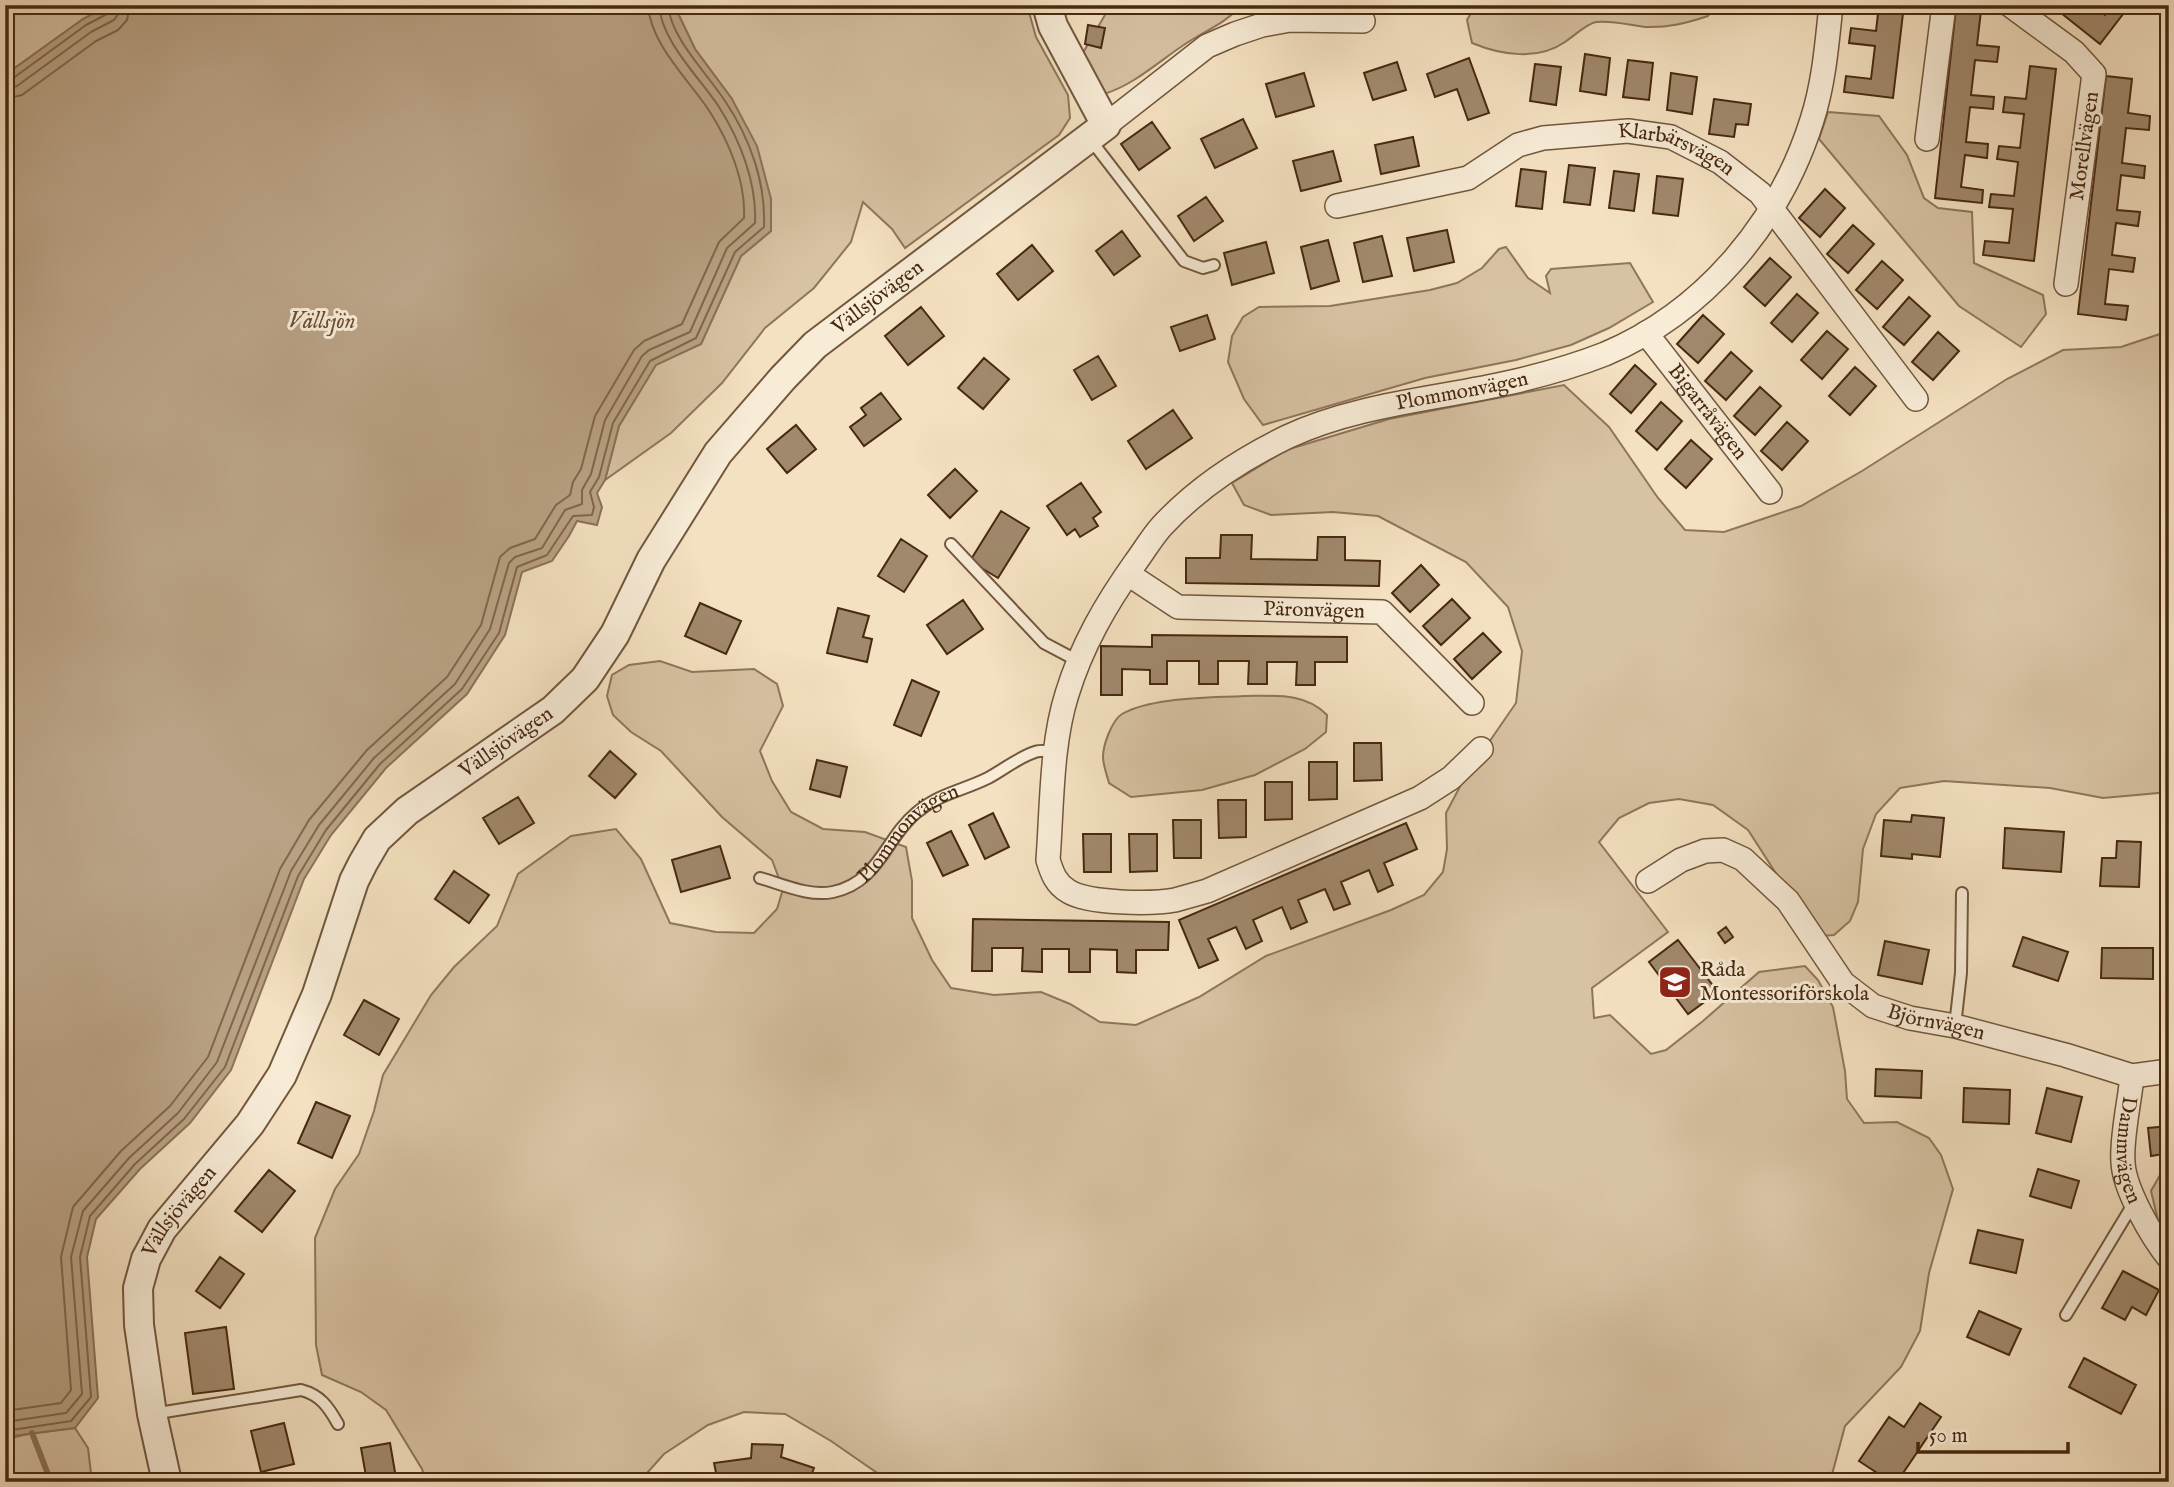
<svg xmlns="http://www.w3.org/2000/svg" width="2174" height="1487" viewBox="0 0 2174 1487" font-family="'IM FELL English',serif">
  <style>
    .green { fill: #d7c2a3; stroke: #8f765a; stroke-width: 2 }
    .water { fill: #b9a285; stroke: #8b7257; stroke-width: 2 }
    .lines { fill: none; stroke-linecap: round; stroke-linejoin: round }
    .shore { stroke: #80664b; stroke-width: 2 }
    .stream { stroke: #8b7257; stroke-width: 6 }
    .building { fill: #a1896d; stroke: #472911; stroke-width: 2 }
    .service-casing { stroke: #72573d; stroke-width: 14 }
    .minor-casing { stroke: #72573d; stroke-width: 26 }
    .tertiary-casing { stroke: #72573d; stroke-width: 32 }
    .service { stroke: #f8ecd7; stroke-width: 10 }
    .minor { stroke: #f8ecd7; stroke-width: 23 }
    .tertiary { stroke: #f8ecd7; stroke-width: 28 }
    .labels { text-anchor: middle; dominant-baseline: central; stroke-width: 6; stroke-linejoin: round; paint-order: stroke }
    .street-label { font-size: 21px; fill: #472911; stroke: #f8ecd7 }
    .poi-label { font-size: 21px; fill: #472911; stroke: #f8ecd7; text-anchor: start }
    .water-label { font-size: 23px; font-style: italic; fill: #694d34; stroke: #f8ecd7 }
  </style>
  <rect width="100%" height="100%" fill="#f4e1c1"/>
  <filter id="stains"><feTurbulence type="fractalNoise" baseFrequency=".00286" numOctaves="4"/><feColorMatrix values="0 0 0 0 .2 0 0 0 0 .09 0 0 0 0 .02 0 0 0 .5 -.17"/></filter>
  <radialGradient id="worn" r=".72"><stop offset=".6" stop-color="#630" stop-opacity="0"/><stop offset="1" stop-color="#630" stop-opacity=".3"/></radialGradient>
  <path class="green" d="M5,5H110L83,19L5,75Z
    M674,5H1027L1036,37L1068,95L1070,118L1059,135L905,248L892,229L863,202L851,242L814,288L765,328L722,383L671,433L605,480L619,426L656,364L701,344L741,256L771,231L732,99L695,49Z
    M1117,5H1235L1239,8C1224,23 1211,28 1193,39C1163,57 1137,84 1104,94L1080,58L1109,8Z
    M1476,5H1715L1708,16C1687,23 1668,28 1645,27C1628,25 1613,20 1596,22C1586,24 1574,36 1565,42C1538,61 1501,55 1472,43L1467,20Z
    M2169,41V77L2160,70L2164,43Z
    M1828,112L1879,116L1907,155L1924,198L1938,208L1972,212L1974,263L2043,295L2046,314L2021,347L1959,306L1819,139Z
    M1506,247L1528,278L1550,293L1546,276L1551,269L1630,263L1653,302L1609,328L1571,345L1516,360L1425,378L1263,425L1244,399L1228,362L1232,336L1243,317L1259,307L1330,306L1430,290L1457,283L1482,268L1499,249Z
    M2169,331V792L2103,798L2050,788L1944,781L1900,788L1876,814L1863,849L1858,902L1850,921L1834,935L1822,936L1806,920L1748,830L1713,805L1679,799L1649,803L1619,818L1599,842L1668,932L1592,988L1594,1018L1610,1015L1651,1054L1666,1050L1703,1021L1759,972L1805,966L1818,980L1833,1007L1845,1071L1847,1099L1864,1123L1897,1122L1929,1138L1941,1155L1953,1189L1929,1273L1920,1331L1901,1367L1845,1426L1830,1482H895L886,1479L831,1441L785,1414L744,1412L708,1425L664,1454L639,1482H426L422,1469L386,1410L361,1392L322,1375L316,1345L315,1238L335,1189L359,1154L374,1111L383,1075L431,995L454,967L497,926L518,874L571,836L616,829L641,859L670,923L716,932L754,933L777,909L783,889L772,860L722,817L661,751L631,732L613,715L607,696L612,675L629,665L660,661L692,672L754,669L777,684L783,706L760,751L772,781L791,812L823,829L865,832L906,847L912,881V918L932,960L951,988L994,995L1041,992L1070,1004L1100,1022L1136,1025L1199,997L1266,956L1391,910L1424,895L1443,872L1447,849L1446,813L1465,777L1516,703L1522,651L1508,607L1466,562L1378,516L1333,512L1271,515L1244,505L1232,483L1286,450L1389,419L1564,385L1609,427L1658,498L1685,530L1724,532L1801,506L1862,471L2007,379L2063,350L2121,347Z
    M1244,696C1274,696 1305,692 1327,715L1326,732L1305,749L1255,775L1202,790L1131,797L1109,783C1107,775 1103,765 1103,757C1103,745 1112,720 1122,714C1151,697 1210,698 1244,696Z
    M2169,1172V1240L2159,1225L2151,1191L2160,1175Z
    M75,1428L88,1448L92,1482H10C0,1469 6,1452 11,1438L32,1433Z"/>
  <path class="water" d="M110,5H674L695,49L732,99L757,146L771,199V231L741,256L701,344L656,365L619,426L605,480L597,493L602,507L597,525L577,521L569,536L552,561L522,572L505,635L467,694L386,768L331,835L304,879L231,1070L190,1123L140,1169L96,1219L87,1257L98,1398L75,1428L5,1437V75L83,19Z"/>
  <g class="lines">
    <path class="shore" d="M5,80L12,79L86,25L107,14L111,5
      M5,89L17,86L91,32L114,20L119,13L120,5
      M5,99L22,95L96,41L118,30L127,20L130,5
      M5,1411L61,1403L71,1390L61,1257L73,1207L121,1151L170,1106L208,1057L280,869L309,820L367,750L447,677L481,625L500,557L510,548L535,539L556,505L570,495L573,482L581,469L595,416L634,350L644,341L682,324L719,242L744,218C746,182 729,142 710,112C690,81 650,44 648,5
      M5,1422L66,1413L82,1394L71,1257L83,1211L129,1158L178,1113L217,1062L291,871L319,825L374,758L455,684L490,629L509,563L515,557L542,548L565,510L582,504V490L591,474L605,420L642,356L649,350L690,332L727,248L755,223C757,183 740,140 719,107C700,78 661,41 659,5
      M5,1431L71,1421L91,1397L80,1257L90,1216L135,1164L184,1119L225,1067L298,876L326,830L380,764L462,689L499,633L517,567L547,555L573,516L592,515L594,507L590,492L599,477L613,423L650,361L696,338L735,252L764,227C766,183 750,138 725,101C707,73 671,39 668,5"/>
    <path class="stream" d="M32,1433L51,1482"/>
  </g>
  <path class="building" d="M1879,5H1904L1893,98L1844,92L1846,76L1871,79L1875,46L1849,43L1851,28L1876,31Z
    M2051,5H2093L2105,15L2113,5H2130L2100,44Z
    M1956,8L1981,11L1977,45L1999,47L1997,62L1975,60L1971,95L1994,97L1993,109L1970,107L1966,142L1988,144L1987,158L1965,155L1961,187L1983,190L1982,203L1935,198Z
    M1088,25L1105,28L1101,48L1085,44Z
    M1585,54L1610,58L1606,95L1580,91Z
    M1469,58L1489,113L1468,120L1457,89L1435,97L1427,74Z
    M1628,60L1653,63L1649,100L1623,97Z
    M1397,62L1406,90L1373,100L1364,73Z
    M1535,64L1561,67L1556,105L1530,101Z
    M2030,66L2056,69L2034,261L1983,255L1985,241L2009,243L2013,209L1989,207L1991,194L2014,196L2018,162L1997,159L1999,146L2020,148L2024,114L2003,112L2005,97L2026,99Z
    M1304,73L1314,106L1276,117L1266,84Z
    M1671,73L1697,77L1692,114L1667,110Z
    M2106,76L2132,79L2128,113L2150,116L2149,130L2126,128L2122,163L2145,166L2144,178L2121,175L2117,210L2140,212L2138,226L2116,223L2112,255L2135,258L2133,272L2109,269L2105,304L2128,306L2126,320L2078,314Z
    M1714,99L1751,104L1748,125L1736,124L1734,137L1709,134Z
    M1243,119L1257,148L1215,168L1201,139Z
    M1152,122L1170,148L1139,170L1121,144Z
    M1413,137L1419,166L1381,174L1375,145Z
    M1333,151L1341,181L1301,191L1293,161Z
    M1569,165L1595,168L1590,205L1564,202Z
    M1521,169L1546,172L1542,209L1516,206Z
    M1614,171L1639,174L1634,211L1609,208Z
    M1657,176L1683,179L1678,216L1653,213Z
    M1825,189L1845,208L1820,237L1799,218Z
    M1206,197L1223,221L1194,241L1178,216Z
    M1853,225L1874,244L1848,273L1827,254Z
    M1447,230L1454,262L1414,271L1407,238Z
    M1122,231L1140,256L1114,275L1096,251Z
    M1382,236L1392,276L1363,282L1354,243Z
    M1328,240L1339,281L1311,289L1301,247Z
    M1266,242L1274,273L1232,285L1224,253Z
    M1032,245L1053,271L1018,300L997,274Z
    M1770,258L1791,277L1765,306L1744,287Z
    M1882,261L1903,280L1877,309L1856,290Z
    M1797,294L1818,313L1792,342L1771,323Z
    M1909,297L1930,316L1904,345L1883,327Z
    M921,307L944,336L908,365L885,336Z
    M1207,315L1215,339L1180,351L1171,327Z
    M1703,315L1724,334L1698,363L1677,344Z
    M1827,331L1848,349L1822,379L1801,360Z
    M1938,332L1959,351L1933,380L1912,362Z
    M1731,352L1752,371L1726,400L1705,381Z
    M1098,356L1116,386L1092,400L1074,370Z
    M984,358L1009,379L983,409L958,388Z
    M1635,365L1656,384L1631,413L1610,394Z
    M1855,367L1876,386L1850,415L1829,396Z
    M1760,387L1781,406L1755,435L1734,416Z
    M881,393L901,419L864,446L850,427L866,415L861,408Z
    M1661,402L1682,421L1657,450L1636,431Z
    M1173,410L1192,438L1146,469L1128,441Z
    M1787,422L1808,441L1782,470L1761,451Z
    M796,425L816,449L787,473L767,449Z
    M1691,440L1712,459L1686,488L1665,469Z
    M955,469L977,491L950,518L928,495Z
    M1081,483L1101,512L1093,518L1098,526L1080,537L1075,529L1067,535L1047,506Z
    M1001,511L1029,528L998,578L970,561Z
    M1221,535H1252L1251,559L1317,560L1318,537H1345V560L1380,561L1379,586L1186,583V558H1220Z
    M901,539L927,556L904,592L878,576Z
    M1421,565L1439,585L1410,612L1392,593Z
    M1452,599L1470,618L1441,645L1423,626Z
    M963,600L983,629L947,654L927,625Z
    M700,603L741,621L726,654L685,636Z
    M838,608L869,616L863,637L872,639L867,662L827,653Z
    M1483,633L1501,652L1472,679L1454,659Z
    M1152,635L1347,637V662H1315V685H1296L1297,662H1267V684H1248L1249,661H1218V684H1199V661H1167V684H1150V670L1122,669V695H1101V646L1152,647Z
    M912,680L939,692L921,736L894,725Z
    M1354,743H1381L1382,780L1354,781Z
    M610,751L636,774L615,798L589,776Z
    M817,760L847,767L840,797L810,789Z
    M1309,762H1337V799L1309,800Z
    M1265,782H1292V819L1265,820Z
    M518,797L534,823L499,844L483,818Z
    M1218,800H1246V837L1219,838Z
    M993,813L1009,847L985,859L969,825Z
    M1912,815L1944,818L1940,857L1912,854V859L1881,856L1884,820L1911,822Z
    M1173,820H1201V858H1174Z
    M1406,823L1417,849L1384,863L1393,885L1378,892L1369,870L1341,882L1350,904L1334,910L1325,889L1298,900L1307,922L1291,929L1282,907L1253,920L1262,941L1246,949L1236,927L1208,939L1218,960L1199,968L1179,920Z
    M2005,828L2064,832L2061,872L2003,868Z
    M951,831L968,865L943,876L927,843Z
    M1083,834H1111V872H1084Z
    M1129,834H1157V871L1130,872Z
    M2117,841L2141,842L2139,887L2100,886L2102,858H2116Z
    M720,846L730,878L681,892L672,860Z
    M454,871L489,895L469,923L435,899Z
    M973,919L1169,922L1168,950H1136V973L1117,972V950L1090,949V972H1069V949H1042V972L1022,971L1023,948H992V971H972Z
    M1726,927L1733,937L1725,943L1718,933Z
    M2023,937L2068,952L2058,981L2013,966Z
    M1678,940L1718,992L1688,1014L1649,962Z
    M1885,941L1929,950L1922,984L1878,975Z
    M2102,948H2153V979L2101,978Z
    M364,1000L399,1019L379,1055L344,1035Z
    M1876,1069L1922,1071L1921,1098L1875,1096Z
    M1964,1088L2010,1090L2009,1124L1963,1122Z
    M2047,1088L2082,1097L2071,1142L2036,1133Z
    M316,1102L350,1116L332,1158L298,1143Z
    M2169,1126V1153L2151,1156L2148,1128Z
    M2038,1169L2079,1181L2071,1208L2030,1196Z
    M269,1170L295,1191L262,1232L235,1211Z
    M1978,1230L2023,1240L2016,1273L1970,1263Z
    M220,1257L244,1274L220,1308L196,1291Z
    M2123,1271L2159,1290L2146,1315L2132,1307L2125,1320L2102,1308Z
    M1979,1311L2021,1329L2009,1355L1967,1337Z
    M226,1327L234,1389L193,1394L185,1333Z
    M2084,1358L2136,1385L2121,1414L2069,1387Z
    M1920,1403L1941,1417L1897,1482H1891L1859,1461L1889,1417L1904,1427Z
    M284,1423L294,1464L261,1472L251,1431Z
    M390,1443L396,1478L367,1482L361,1448Z
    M752,1444L783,1445L781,1457L814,1468L809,1482H718L714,1463L751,1458Z"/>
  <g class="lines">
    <g class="service-casing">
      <g id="service">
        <path d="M1090,139L1184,261L1203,268L1214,265"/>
        <path d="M951,544L1044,643L1078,661"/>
        <path id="s1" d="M760,878C782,884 809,897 833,892C879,882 885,839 916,813C940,793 962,791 988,778C1003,770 1019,757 1035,752C1041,750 1050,751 1056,751"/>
        <path d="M1955,1026L1961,973L1962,893"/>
        <path d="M2066,1315L2135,1201"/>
        <path d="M152,1414L301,1390C320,1395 328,1406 338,1424"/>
      </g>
    </g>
    <g class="minor-casing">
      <g id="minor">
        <path d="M2010,5L2074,52L2094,74L2066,284"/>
        <path d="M1106,125L1207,46L1235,34L1262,25L1290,20L1363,21"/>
        <path d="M1927,139L1944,5"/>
        <path id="s2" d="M1337,206L1468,178L1518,145L1543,138L1628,131L1671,137L1720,162L1760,193L1916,399"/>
        <path id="s3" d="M1646,333L1770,492"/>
        <path id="s4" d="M1128,574L1178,607L1382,612L1472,703"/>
        <path id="s5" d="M1481,749L1451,778L1420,798L1207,891C1196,894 1186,897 1175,900C1152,904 1088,904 1068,891C1056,884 1052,873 1048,860C1052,807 1051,744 1067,694C1082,645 1106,604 1135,563C1144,551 1152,537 1162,526C1196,489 1242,459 1287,437C1357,404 1438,399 1512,382C1542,375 1577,365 1605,354C1705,312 1780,222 1812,120C1824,83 1827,43 1831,5"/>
        <path id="s6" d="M1648,881L1681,860L1705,851L1723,850L1743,859L1788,901L1843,983L1873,1006L1910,1018L1955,1026L2065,1055L2132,1076L2169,1071"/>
        <path id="s7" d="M2132,1076C2130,1100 2121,1138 2123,1162C2124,1189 2152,1237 2169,1258"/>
      </g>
    </g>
    <g class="tertiary-casing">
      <g id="tertiary">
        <path id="s8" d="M167,1482L152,1414L139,1325L138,1288L146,1259L162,1229L250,1124L282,1075L317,994L354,881L363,863L377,839L407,811L553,710L585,679L615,634L651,560L718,453L783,378L815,345L1106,125L1053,26L1047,5"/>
      </g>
    </g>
    <use href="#service" class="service"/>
    <use href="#minor" class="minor"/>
    <use href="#tertiary" class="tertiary"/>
  </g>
  <defs>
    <g id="school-square" transform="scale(1.75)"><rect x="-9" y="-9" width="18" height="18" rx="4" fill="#8f2418" stroke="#f8ecd7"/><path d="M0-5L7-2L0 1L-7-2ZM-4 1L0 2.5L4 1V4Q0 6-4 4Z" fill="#fff"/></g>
  </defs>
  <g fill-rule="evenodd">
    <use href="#school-square" x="1675" y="982"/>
  </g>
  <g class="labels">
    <g class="street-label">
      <text transform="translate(2085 146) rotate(-82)">Morellvägen</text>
      <text stroke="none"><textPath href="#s2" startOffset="357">Klarbärsvägen</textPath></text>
      <text stroke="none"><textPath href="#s8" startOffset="1461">Vällsjövägen</textPath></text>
      <text stroke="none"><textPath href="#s5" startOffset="1188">Plommonvägen</textPath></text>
      <text stroke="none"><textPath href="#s3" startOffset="100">Bigarråvägen</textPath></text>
      <text stroke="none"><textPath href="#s4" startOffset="196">Päronvägen</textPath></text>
      <text stroke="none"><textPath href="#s8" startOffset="873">Vällsjövägen</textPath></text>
      <text stroke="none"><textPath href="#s1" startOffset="173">Plommonvägen</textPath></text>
      <text stroke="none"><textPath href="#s6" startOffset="368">Björnvägen</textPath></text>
      <text stroke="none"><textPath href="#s7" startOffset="75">Dammvägen</textPath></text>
      <text stroke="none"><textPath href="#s8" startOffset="285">Vällsjövägen</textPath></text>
    </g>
    <g class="poi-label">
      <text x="1700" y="970">Råda<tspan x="1700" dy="24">Montessoriförskola</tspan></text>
    </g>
    <g class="water-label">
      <text x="322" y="321">Vällsjön</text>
    </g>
  </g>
  <rect width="2174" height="1487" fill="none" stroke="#f4e1c1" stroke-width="28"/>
  <rect x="7" y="7" width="2160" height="1473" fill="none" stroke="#472911" stroke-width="3.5"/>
  <rect x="14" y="14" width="2146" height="1459" fill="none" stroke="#472911" stroke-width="2"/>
  <path d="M1918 1442v10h150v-10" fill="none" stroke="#472911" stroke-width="3.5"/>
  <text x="1929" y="1442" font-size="21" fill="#472911" stroke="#f8ecd7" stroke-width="5" paint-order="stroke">50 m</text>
  <rect width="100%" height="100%" filter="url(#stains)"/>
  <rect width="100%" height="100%" fill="url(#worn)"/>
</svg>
